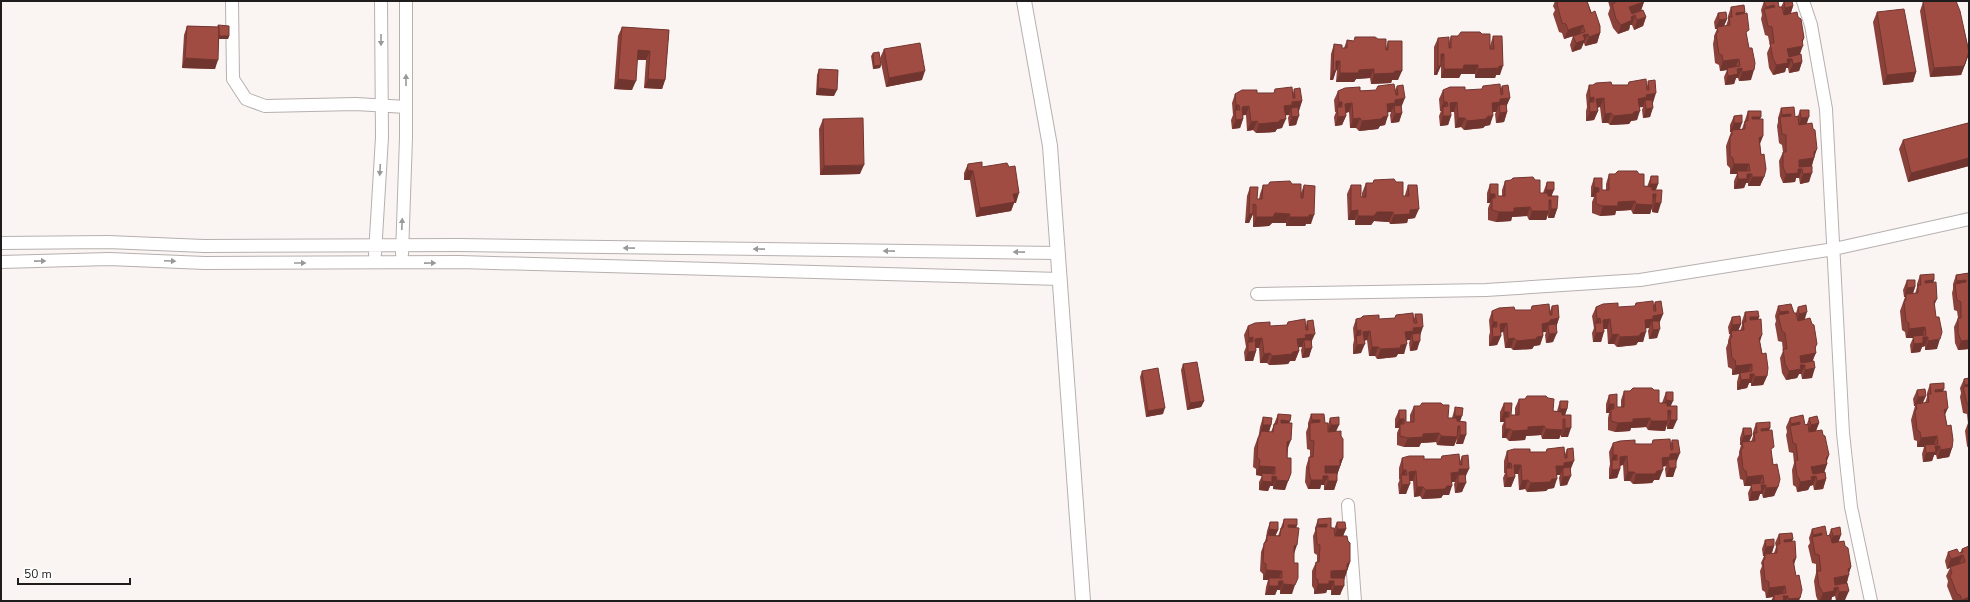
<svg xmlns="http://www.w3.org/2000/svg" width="1970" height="602" viewBox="0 0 1970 602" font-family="'Nunito Sans',sans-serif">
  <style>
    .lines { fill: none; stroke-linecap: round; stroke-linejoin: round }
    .minor-casing { stroke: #b6b0af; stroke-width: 14 }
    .tertiary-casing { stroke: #b6b0af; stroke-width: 16 }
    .minor { stroke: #fff; stroke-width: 12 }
    .tertiary { stroke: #fff; stroke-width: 14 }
    .wall { fill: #8a413a }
    .shaded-wall { fill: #71352f }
    .building { fill: #a14c43; stroke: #71352f }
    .oneway { fill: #9a9999 }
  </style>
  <rect width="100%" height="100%" fill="#faf4f3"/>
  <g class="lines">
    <g class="minor-casing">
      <path id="minor" d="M232,1L233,79L246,99L265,106L356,104L406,107
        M1803,1L1811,25L1826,109L1843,433L1851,507L1871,601
        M1,243L108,242L204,246L460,245L1058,253
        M375,254L382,137L381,1
        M402,254L406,138V1
        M1,262L109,259L205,263L460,262L1060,279
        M1257,294L1486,290L1640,280L1834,249L1969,219
        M1348,505L1355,601"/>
    </g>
    <g class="tertiary-casing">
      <path id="tertiary" d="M1024,1L1050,146L1083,601"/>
    </g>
    <use href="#minor" class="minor"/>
    <use href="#tertiary" class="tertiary"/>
  </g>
  <path class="wall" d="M1555,1H1587L1600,33L1597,43L1585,46L1584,43H1583L1581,49L1572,52L1570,45L1573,36L1564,39L1562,33L1559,32L1553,14L1555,10L1553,6Z
    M1608,1H1644L1641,10L1646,17L1643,26L1634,30L1632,25H1630L1629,30L1618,34L1613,28L1608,14L1610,8Z
    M1764,1L1779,7H1781L1784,1L1793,6L1791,13L1798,17L1804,38L1802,43L1800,54L1802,62L1799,71L1789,73L1788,68H1786L1785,72L1773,75L1769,68L1767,53L1770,46L1768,36L1765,35L1761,19L1762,15L1761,10Z
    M1923,2L1966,62L1961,75L1930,77L1920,11Z
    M1731,7L1745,12L1744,14L1751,80L1739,81L1738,78H1736L1734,84L1725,85L1724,77L1727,70L1720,71L1719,65L1715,63L1713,44L1714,39V36L1717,29H1715L1714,22L1718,13L1727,19L1724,26H1726L1728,20V16Z
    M1877,12L1916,72L1913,82L1883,85L1873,22Z
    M218,25L229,36L228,39H219L215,69L182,68L184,35L187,26L218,27Z
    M622,27L669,30L665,80L662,89L644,88L646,60H637L632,90L614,89L618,36Z
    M1451,36L1490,46L1493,36L1500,75H1496L1495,78H1475V74H1461L1459,78H1441V64L1437,75H1434V47L1438,38L1449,42Z
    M1347,40L1386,48L1388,41L1398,80H1392L1391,83L1371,84L1370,78L1356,79L1354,82H1336L1337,70H1336L1333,80H1330L1331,54L1334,44L1342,48H1344Z
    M884,49L922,80L886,87L880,58Z
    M873,53L881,65L880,68L873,69L871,56Z
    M819,69L834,96L816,95L817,75Z
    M1648,81L1653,103L1650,117L1643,118L1642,110L1643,107H1639L1637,120L1631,121L1629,124L1610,125L1608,123H1602L1600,107L1597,108L1598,111L1594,120L1586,121V111L1587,107L1586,95L1589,85L1647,86Z
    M1397,86L1402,113L1399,122L1391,123L1390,115L1391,112H1388L1385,125L1380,126L1378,129L1359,131L1356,128H1350L1349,112L1346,113V116L1342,125L1335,126L1334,117L1336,112H1335L1334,100L1338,91L1395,90Z
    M1502,86L1510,98L1506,107L1507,112L1504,122L1496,123L1495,114L1496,112H1493L1490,125L1485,126L1483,128L1464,130L1461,127L1455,128L1454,112H1451V116L1448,125L1440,126L1439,116L1441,111H1440L1439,99L1443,90H1500Z
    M1294,89L1302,101L1299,110L1296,125L1289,126L1288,118L1289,115H1285L1282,128L1277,129L1275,132L1256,133L1253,130L1247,131L1246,115H1243V119L1240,128L1232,129L1231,120L1233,115L1232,103L1235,94L1293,93Z
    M1781,108L1795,117L1798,116L1800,110L1807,124L1814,158L1812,166L1809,182L1800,184L1799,178H1796L1795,182L1783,183L1780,176L1779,161L1783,152L1782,145L1779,143L1777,126L1778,122V118Z
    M1748,111L1760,119L1763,136L1760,144L1764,177L1760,186H1748V183H1746L1744,188L1734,189V181L1737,174H1730V168L1727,165L1726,146L1731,132H1730V125L1734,116L1740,129H1742Z
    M823,119L860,174L820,175L819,129Z
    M1969,126V166L1908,182L1899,149L1903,140Z
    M968,164L982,167L1016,203H1014L1011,211L976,217L970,180H964V173Z
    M1609,174L1644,186L1647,187L1651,176L1658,184L1656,190L1658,213L1652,212V207L1650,214H1633L1631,210L1616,211L1615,215L1600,216L1592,213V202L1594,197H1591V187L1594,178L1602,190H1606V184Z
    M1505,181L1540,193H1543L1547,182L1557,209L1554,218H1548V214L1546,220H1529L1527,216L1512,217L1511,221L1496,222L1488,220V208L1490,203H1487V193L1490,184L1498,196H1502V190Z
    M1366,183L1403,196H1405V195L1408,185L1415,218L1408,219L1407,223L1390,224L1389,222L1374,221L1371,225H1355V220H1348L1347,194L1351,185L1361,197H1362V193Z
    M1263,185L1301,193L1304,185L1311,224H1306L1305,226H1286V223H1272L1269,226L1253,227V214L1249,223H1245L1247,196L1250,187L1257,199H1259L1260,194Z
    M1969,273V349L1958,350L1955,343L1954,327L1958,318L1957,311L1954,310L1952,293L1953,289V284L1956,275Z
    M1920,275L1934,280L1933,283L1937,349L1925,350V346L1922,347L1920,352L1911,353L1910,345L1913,338H1906L1905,332L1902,330L1900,311L1905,297H1904L1903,290L1907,280L1915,287L1913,294H1915L1917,287V284Z
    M1655,302L1663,314L1659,323L1657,338L1649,339L1648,331L1649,328H1646L1643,342H1638L1636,345L1617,347L1614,344H1608L1607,329H1604L1601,342H1593L1592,333L1594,328L1592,316L1596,307H1653Z
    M1552,306L1559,318L1556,327L1553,342L1546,343L1545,335L1546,332H1543V336L1540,345L1534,346L1532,349L1513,350L1511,348H1505L1503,332L1500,333L1501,336L1497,345L1489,346V336L1490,332L1489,320L1492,311H1550Z
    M1778,306L1794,313H1796L1798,307L1805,320L1815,349L1813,361L1812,378L1802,379L1801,374H1799L1797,378L1786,380L1782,373L1780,358L1783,351L1782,342L1778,341L1775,324L1776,321L1775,316Z
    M1745,312L1759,317L1758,319L1760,342L1767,376L1763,385L1751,386V383H1749L1747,388L1737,390V382L1739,374L1732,375V369L1728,367L1726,348L1728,343V341L1730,334H1729L1728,327L1732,317L1741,324L1738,331H1740L1742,325V321Z
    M1415,314L1420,335L1417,350L1410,351L1409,343L1410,340H1406L1404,354H1398L1396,357L1377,359L1375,356H1369L1367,340L1364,341L1361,353L1353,354V345L1354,340L1353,328L1356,319H1414Z
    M1307,321L1312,342L1309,357L1302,358L1301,350L1302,347H1298L1299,351L1295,361H1290L1288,364L1269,365L1267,363H1260L1259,348H1256V351L1253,361H1245L1244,352L1246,347L1244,335L1248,326H1306Z
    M1183,364L1204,401L1201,407L1187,410L1181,370Z
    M1142,371L1163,414L1146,417L1140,377Z
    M1969,378V449L1967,446L1965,431L1968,423L1967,414L1963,413L1960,397L1961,393L1960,388L1964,379Z
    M1930,384L1943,391L1945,415L1952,448L1949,457L1937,459L1936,455H1934L1932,461L1923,462L1922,454L1924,447H1917V441L1914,440L1911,420L1915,406H1914L1913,399L1917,390L1923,403H1925L1927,397V393Z
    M1624,391L1659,403H1662L1666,392L1671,406L1673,429H1667V424L1665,431L1648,430L1646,427L1631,428L1630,431L1615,432L1608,430V418L1609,413H1606V404L1609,395L1617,407H1621V400Z
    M1519,399L1553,411H1557L1560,401L1567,409L1565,415L1568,437H1561V433L1559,439H1542L1541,435L1526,436L1525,440L1509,441L1506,438H1502V426L1504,422H1500V412L1504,403L1511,415H1515V408Z
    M1414,406H1420L1448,418H1452L1455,407L1460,421L1463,444H1456L1457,439L1454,446L1437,445L1436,442L1421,443L1419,447H1404L1397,445V433L1399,428H1395V419L1399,410L1406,422H1410V415Z
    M1278,414L1290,423L1285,490L1273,489V486H1270L1268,491L1259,490V482L1262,476L1256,475V469L1253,467L1254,448L1259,434L1260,427L1263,417L1271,425L1269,432H1271Z
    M1311,414L1328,425L1330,418L1336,431L1343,458L1337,475V481L1334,490H1324V485H1321L1320,489H1308L1305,482L1306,467L1309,457H1310V450L1307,449L1306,432L1308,427V423Z
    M1790,418L1805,425L1807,424L1809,418L1819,423L1816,431L1823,435L1829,455L1827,461V464L1824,472L1826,479L1823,489L1814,490L1813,485L1810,486L1808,490L1797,492L1796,487L1793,485L1792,470L1794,463L1793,453L1789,452L1786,435L1787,432L1786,427Z
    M1756,423L1770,428L1769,430L1771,453L1778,487L1774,496L1763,498L1762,494H1760L1758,500L1749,501L1748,493L1751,486H1744L1743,480L1740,479L1737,459L1739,455V452L1741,445H1740V438L1743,428L1752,435L1749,442H1751L1753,436V432Z
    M1672,440L1676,463L1673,477H1666L1665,469L1666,466L1662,467L1659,480H1654L1652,483L1633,484L1630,481H1624L1623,465L1620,466V469L1617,478L1609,479V469L1610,464L1609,452L1613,443L1670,445Z
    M1567,449L1570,471L1567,485L1560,486L1559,478L1560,475H1557L1554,488L1548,489L1546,491L1527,492L1525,489L1519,490L1518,474H1515V477L1511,487H1504L1503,478L1505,473H1504V461L1507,451L1565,454Z
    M1462,456L1465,478L1462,492L1455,493L1454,484L1455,482H1452L1449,495H1443L1441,498L1422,499L1420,496L1414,497L1413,481H1409L1406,494H1399L1398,484L1400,479L1399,480V468L1402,458L1460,461Z
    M1284,519L1297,525L1296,528L1294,554L1292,594H1280V590H1277L1275,595H1265L1266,587L1268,580H1263V574L1260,571L1261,552L1266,538L1267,531L1270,522L1278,530L1275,536H1278Z
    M1318,519L1334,529L1337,522L1346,529L1343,536L1350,562L1344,580L1340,595H1331V590H1327L1326,593L1314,594V589L1312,586V571L1316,562H1317V555L1314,553L1313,536L1315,531V528Z
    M1812,529L1827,536L1829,535L1831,529L1851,567L1849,572L1847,583L1845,600L1836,601L1835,596L1832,597L1831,601H1818L1816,596L1814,581L1816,573V564L1812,563L1808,546L1810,543L1809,538Z
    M1779,534L1793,539L1792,541L1796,558L1794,564L1799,601H1771L1773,597L1766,598L1765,592L1762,590L1760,571L1762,566L1761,563L1764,556H1763L1762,549L1765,540L1774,546L1772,553H1774L1776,547L1775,543Z
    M1969,546V601H1953L1947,586L1948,581L1946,576L1950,568L1947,569L1945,561L1948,552L1959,553H1960L1962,549Z"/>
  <path class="shaded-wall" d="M1644,2L1641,11L1626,17L1629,7Z
    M1774,5L1771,14L1764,10L1766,7Z
    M1793,6L1790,15L1782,17L1785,8Z
    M1745,12L1742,21L1733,22L1736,13Z
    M1635,15L1632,25H1630L1629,30L1618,34L1621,25L1631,17Z
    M1646,17L1643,26L1634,30L1637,20Z
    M1727,19L1723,28L1717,27V29H1715L1719,20Z
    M1583,25L1580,34L1564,39L1568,30Z
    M1600,33L1597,43L1585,46L1589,37Z
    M1588,34L1581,49L1572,52L1576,43L1583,35Z
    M218,36H229L228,39H217Z
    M1804,38L1801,47L1803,46L1799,56L1784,59L1787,49L1802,40Z
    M638,50L650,51L646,60L635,59Z
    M1441,54H1444L1441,64Z
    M1969,54L1961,75L1930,77L1934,68Z
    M185,58L218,60L215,69L182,68Z
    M1739,59L1735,68H1727V70L1720,71L1723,61Z
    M1787,59H1792L1788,68H1786L1785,72L1773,75L1776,65Z
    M1336,61H1340L1337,70H1333Z
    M1802,62L1799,71L1789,73L1793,64Z
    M881,65L880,68L873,69L874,66Z
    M1464,65H1478L1475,74H1461L1459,78H1441L1444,69Z
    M1438,66H1441L1437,75H1434Z
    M1499,66H1503L1500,75H1496L1495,78H1475L1478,69Z
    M1742,68L1738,78H1736L1734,84L1725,85L1728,76L1737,69Z
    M1374,69L1370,78L1356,79L1354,82H1336L1340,73L1359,70Z
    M1754,70L1751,80L1739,81L1742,72Z
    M925,71L922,80L886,87L889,78Z
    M1333,71H1336L1333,80H1330Z
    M1395,71H1402L1398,80H1392L1391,83L1371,84L1374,74Z
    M1916,72L1913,82L1883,85L1887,75Z
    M618,79L636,81L632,90L614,89Z
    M648,79L665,80L662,89L644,88Z
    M818,88L837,90L834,96L816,95Z
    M1656,93L1653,103L1645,100L1643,107L1635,108L1638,99L1646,95Z
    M1594,97L1590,106L1589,102L1587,107L1590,98Z
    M1405,98L1401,108L1394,106L1391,112L1383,113L1387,104L1395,100Z
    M1510,98L1506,107L1499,105L1496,112H1489L1492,103L1500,99Z
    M1604,98L1600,107L1593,108L1596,99Z
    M1302,101L1299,111L1291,108L1289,115L1281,116L1284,106L1292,102Z
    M1339,102H1342L1339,111L1337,107L1335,112Z
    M1444,102H1447L1444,111L1443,107L1440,111Z
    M1457,102L1454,112H1447L1450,103Z
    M1352,103L1349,112L1342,113L1345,104Z
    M1236,105H1239L1236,114L1235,110L1233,115Z
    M1249,106L1246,115L1239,116L1242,107Z
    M1653,108L1650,117L1643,118L1646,109Z
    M1598,111L1594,120L1586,121L1590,112Z
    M1640,111L1637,120L1631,121L1629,124L1610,125L1614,116Z
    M1507,112L1504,122L1496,123L1500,113Z
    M1402,113L1399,122L1391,123L1395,114Z
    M1611,113L1608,123H1602L1605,114Z
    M1791,114L1787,123L1780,119L1782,115Z
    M1299,116L1296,125L1289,126L1292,117Z
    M1346,116L1342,125L1335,126L1338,117Z
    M1388,116L1385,125L1380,126L1378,129L1359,131L1362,121Z
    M1443,116H1451L1448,125L1440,126Z
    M1493,116L1490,125L1485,126L1483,128L1464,130L1467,121Z
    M1752,117H1761L1757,127H1748Z
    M1809,117L1806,126L1798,127L1801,118Z
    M1360,118L1356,128H1350L1353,119Z
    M1458,118H1465L1461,127L1455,128Z
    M1243,119L1240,128L1232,129L1236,120Z
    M1286,119L1282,128L1277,129L1275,132L1256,133L1259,124Z
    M1257,121L1253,130L1247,131L1251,122Z
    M1734,123H1742L1739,132L1732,130L1731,132H1730Z
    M1763,136L1759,145V138Z
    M1817,149L1811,167L1795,169L1799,160Z
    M1969,158V166L1908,182L1911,173Z
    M1734,164H1749L1746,173L1737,171V174H1730Z
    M864,165L860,174L820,175L824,166Z
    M1798,169H1802L1799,178H1796L1795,182L1783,183L1786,174Z
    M967,170L973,171L970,180H964Z
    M1812,173L1809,182L1800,184L1803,174Z
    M1747,174H1752L1748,183H1746L1744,188L1734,189L1738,179Z
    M1752,177H1764L1760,186H1748Z
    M1650,184H1658L1654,193H1647Z
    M1594,187L1599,188L1596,197V192L1594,197H1591Z
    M1546,190H1554L1550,200L1543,199Z
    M1019,193L1016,203H1014L1011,211L976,217L980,208L1013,194Z
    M1490,194H1495L1492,203V198L1490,203H1487Z
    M1653,194H1656L1652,203Z
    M1549,200H1551L1548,210Z
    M1635,201L1631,210L1616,211L1615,215L1600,216L1603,206L1618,202Z
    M1655,203H1661L1658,213L1652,212Z
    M1636,204L1653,205L1650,214H1633Z
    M1530,207L1527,216L1512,217L1511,221L1496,222L1499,212L1514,208Z
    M1419,209L1415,218L1408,219L1407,223L1390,224L1394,215L1410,210Z
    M1551,209H1557L1554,218H1548Z
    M1358,210L1355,220H1348L1351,211Z
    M1532,211H1549L1546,220H1529Z
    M1377,212H1393L1389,222L1374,221L1371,225H1355L1358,216Z
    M1275,213L1290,214L1286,223H1272L1269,226L1253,227L1256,217Z
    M1249,214H1253L1249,223H1245Z
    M1309,215H1314L1311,224H1306L1305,226H1286L1289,217Z
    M1934,280L1931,290H1922L1925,281Z
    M1966,280L1962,289L1955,285L1957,281Z
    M1915,287L1912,296L1906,294L1905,297H1904L1907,288Z
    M1937,299L1933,308L1934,301Z
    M1788,311L1785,320L1778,316L1780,312Z
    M1807,312L1804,322L1796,323L1799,314Z
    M1663,314L1659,324L1652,321L1649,328L1642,329L1645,320L1653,316Z
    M1750,317H1759L1756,326L1747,327Z
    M1559,318L1556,328L1548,325L1546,332L1538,333L1542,324L1550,320Z
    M1600,318L1597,328L1595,323L1593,328L1597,319Z
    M1610,319L1607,329H1600L1603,320Z
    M1493,322H1497L1493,331L1492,327L1490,332Z
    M1507,323L1503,332L1496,333L1500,324Z
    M1741,324L1737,333L1731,331L1730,334H1729L1732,325Z
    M1423,327L1420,336L1412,334L1410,340L1402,341L1405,332L1413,328Z
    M1925,327L1922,337L1913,336V338H1906L1909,329Z
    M1660,329L1657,338L1649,339L1653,330Z
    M1361,330L1357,340L1356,336L1354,340L1357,331Z
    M1370,331L1367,340L1360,341L1363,332Z
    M1604,332L1601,342H1593L1596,333Z
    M1646,332L1643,342H1638L1636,345L1617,347L1620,337Z
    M1557,333L1553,342L1546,343L1549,334Z
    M1315,334L1311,343L1304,340L1302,347L1294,348L1297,339L1305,335Z
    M1618,334L1614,344H1608L1612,335Z
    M1762,335L1759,345V338Z
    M1501,336L1497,345L1489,346L1493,337Z
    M1543,336L1540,345L1534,346L1532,349L1513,350L1517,341Z
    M1253,337L1249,347L1248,342L1246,347L1249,338Z
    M1923,337H1928L1925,346L1922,347L1920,352L1911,353L1914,344Z
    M1262,338L1259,348H1252L1255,339Z
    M1514,338L1511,348H1505L1508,339Z
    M1940,339L1937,349L1925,350L1928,341Z
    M1969,340V349L1958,350L1961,341Z
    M1420,341L1417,350L1410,351L1413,342Z
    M1365,344L1361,353L1353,354L1357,345Z
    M1407,344L1404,354H1398L1396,357L1377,359L1381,349Z
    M1817,344L1814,353H1816L1812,362L1797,365L1800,356L1815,347Z
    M1372,347H1378L1375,356H1369Z
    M1312,348L1309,357L1302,358L1305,349Z
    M1256,351L1253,361H1245L1248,352Z
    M1299,351L1295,361H1290L1288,364L1269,365L1272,356Z
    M1270,353L1267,363H1260L1264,354Z
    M1752,364L1748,373H1740L1739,374L1732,375L1736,366Z
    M1800,365H1805L1801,374H1799L1797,378L1786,380L1789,371Z
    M1815,368L1812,378L1802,379L1805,370Z
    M1750,374H1754L1751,383H1749L1747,388L1737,390L1741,380Z
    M1767,376L1763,385L1751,386L1755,377Z
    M1969,384V392L1964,388L1965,385Z
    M1944,389L1941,398L1932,399L1935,390Z
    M1926,396L1922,405L1916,404L1915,406H1914L1918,397Z
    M1666,400L1673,401L1669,410H1662Z
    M1204,401L1201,407L1187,410L1190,403Z
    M1609,404H1614L1611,413V409L1609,413H1606Z
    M1165,408L1163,414L1146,417L1148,411Z
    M1948,408L1944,417V410Z
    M1560,409H1567L1564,418H1557Z
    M1668,410L1671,411L1667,420Z
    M1504,412H1509L1506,422L1505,417L1504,422H1500Z
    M1455,416H1462L1459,425H1452Z
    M1650,418L1646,427L1631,428L1630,431L1615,432L1618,423L1633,419Z
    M1399,419H1404L1400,428V424L1399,428H1395Z
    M1281,420L1290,421L1287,430H1278Z
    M1312,420H1320L1317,429L1310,425Z
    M1670,420H1677L1673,429H1667Z
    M1651,421H1668L1665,431L1648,430Z
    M1800,422L1796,431L1790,427L1791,424Z
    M1819,423L1815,433L1807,434L1811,425Z
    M1263,425H1271L1268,434L1261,431L1259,434Z
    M1331,425H1339L1335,434H1327Z
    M1458,426H1460L1457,435Z
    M1544,426L1541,435L1526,436L1525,440L1509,441L1513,431L1528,427Z
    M1565,428H1571L1568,437H1561Z
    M1770,428L1767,437L1758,438L1761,429Z
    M1505,429H1510L1506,438H1502Z
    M1546,429L1563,430L1559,439H1542Z
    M1439,433L1436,442L1421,443L1419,447H1404L1408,438L1423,434Z
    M1460,435H1466L1463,444H1456Z
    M1752,435L1748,444L1742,442L1741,445H1740L1744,436Z
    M1441,436L1457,437L1454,446L1437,445Z
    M1937,436L1933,446L1925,445L1924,447H1917L1921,438Z
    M1291,440L1287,450V442Z
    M1935,446H1940L1936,455H1934L1932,461L1923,462L1926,453Z
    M1952,448L1949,457L1937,459L1940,450Z
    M1680,453L1676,463L1668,460L1666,466L1658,467L1662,458L1670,454Z
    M1613,455H1617L1614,464L1612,460L1610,465Z
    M1829,455L1825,464H1827L1824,473L1808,476L1811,467Z
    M1627,456L1623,465L1616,466L1620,457Z
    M1343,458L1337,475L1321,476L1325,466L1340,460Z
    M1574,461L1570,471L1563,468L1560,475H1553L1556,466L1564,463Z
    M1508,463H1511L1508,472L1506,468L1504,473Z
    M1514,465H1521L1518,474H1511Z
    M1259,466L1275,467L1272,476L1262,473V476L1256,475Z
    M1669,468H1676L1673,477H1666Z
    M1459,469H1469L1465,478L1458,475L1455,482H1448L1451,473Z
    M1620,469L1617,478L1609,479L1612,470Z
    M1403,470H1406L1403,479L1401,475L1399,480Z
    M1663,470L1659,480H1654L1652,483L1633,484L1636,474Z
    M1416,471L1413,481H1406L1409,472Z
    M1628,472H1634L1630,481H1624Z
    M1291,473L1285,490L1273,489L1276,480Z
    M1763,475L1759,485L1751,484V486H1744L1747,477Z
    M1272,476L1277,477L1273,486H1270L1268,491L1259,490L1262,481Z
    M1323,476H1328L1324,485H1321L1320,489H1308L1311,480Z
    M1571,476L1567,485L1560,486L1563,477Z
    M1816,476L1813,485L1810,486L1808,490L1797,492L1800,482L1811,477Z
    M1515,477L1511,487H1504L1507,478Z
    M1552,479H1557L1554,488L1548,489L1546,491L1527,492L1531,483Z
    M1826,479L1823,489L1814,490L1817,481Z
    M1528,480L1525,489L1519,490L1522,481Z
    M1328,481H1337L1334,490H1324Z
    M1458,483H1466L1462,492L1455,493Z
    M1410,484L1406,494H1399L1402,485Z
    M1761,485H1766L1762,494H1760L1758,500L1749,501L1752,492Z
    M1447,486H1452L1449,495H1443L1441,498L1422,499L1426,490Z
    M1417,487H1423L1420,496L1414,497Z
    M1778,487L1774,496L1763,498L1766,488Z
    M1327,524L1324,534L1316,530L1318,525Z
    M1288,525H1297L1294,535L1285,534Z
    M1269,529L1278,530L1274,539L1267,535L1266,538Z
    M1337,529H1346L1342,538L1334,539Z
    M1822,533L1819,542L1812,538L1813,535Z
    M1841,535L1838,544L1829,546L1833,536Z
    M1793,539L1789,548L1780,549L1784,540Z
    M1297,545L1294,554V546Z
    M1774,546L1771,555L1765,554L1764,556H1763L1766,547Z
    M1963,555L1959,564L1947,569L1951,559Z
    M1796,558L1793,567V560Z
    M1350,562L1344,580H1328L1331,571L1347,564Z
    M1851,567L1848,576L1849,575L1846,585L1830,587L1834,578Z
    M1266,570L1282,571L1278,580L1269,578L1268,580H1263Z
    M1279,581H1283L1280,590H1277L1275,595H1265L1269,586Z
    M1329,581H1334L1331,590H1327L1326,593L1314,594L1318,584Z
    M1283,584L1295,585L1292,594H1280Z
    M1334,586H1344L1340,595H1331Z
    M1785,586L1782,596L1774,595L1773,597L1766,598L1769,588Z
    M1838,587L1835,596L1832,597L1831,601H1820L1823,593L1834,588Z
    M1849,591L1845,600L1836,601L1839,592Z
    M1783,596H1788L1786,601H1782Z
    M1969,597V601H1961L1962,600Z
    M1800,598L1799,601H1788V599Z"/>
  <path class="building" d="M1558,1H1587L1591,13L1595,11L1600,26V33L1589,37L1588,34L1583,35L1585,40L1576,43L1573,36L1585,32L1583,25L1568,30L1566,24L1562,23L1557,4L1558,2Z
    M1614,1H1644V2L1629,7L1632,14L1643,10L1646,17L1637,20L1635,15L1631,17L1632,20L1621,25L1616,19L1612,4L1615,3Z
    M1764,1H1778L1779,7H1782L1784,15L1797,12L1798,17L1801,19L1804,38L1802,40L1803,46L1787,49L1789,57L1801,54L1802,62L1793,64L1792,59H1787L1788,63L1776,65L1773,58L1770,43H1774L1772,27L1768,26L1764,9L1775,7L1774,5L1766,7Z
    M1784,1H1792L1793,6L1785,8Z
    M1926,1H1956L1960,11L1969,52L1964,66L1934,68L1923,2Z
    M1744,5L1745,12L1736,13V15L1747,13L1749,30L1746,32L1749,48H1752L1755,63L1754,70L1742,72V68L1737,69L1738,74L1728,76L1727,68L1740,66L1739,59L1723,61L1722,55L1719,54L1716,34L1718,32L1717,27L1730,25L1729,17H1732L1731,7Z
    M1904,9L1916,72L1887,75L1877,12Z
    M1726,12L1727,19L1719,20L1718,13Z
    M218,25L229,26V36H219V27H218Z
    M187,26L219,27L218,60L185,58Z
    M622,27L669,30L665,80L648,79L650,51L638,50L636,81L618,79Z
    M1461,32H1480L1482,34H1490V49H1494L1493,36H1502L1503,66H1499V68L1478,69V65H1464L1463,69H1444V54H1441V66H1438V38L1449,37V48H1451V36H1458Z
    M1355,37H1375L1378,39H1386V50H1388V41H1402V71H1395L1394,73L1374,74V69L1359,70L1358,73H1340V61H1336V71H1333L1334,44L1342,45V48H1347V40L1354,41Z
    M920,43L925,71L889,78L884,49Z
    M879,52L881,65L874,66L873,53Z
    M819,69L838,70L837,90L818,88Z
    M1646,79L1647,90H1649L1648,81L1655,80L1656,93L1646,95L1647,97L1638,99L1640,111L1634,112L1633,114L1614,116L1611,113L1605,114L1604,98L1596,99L1598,111L1590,112L1589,102H1594V97L1590,98L1589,85H1593L1596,83L1611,82L1612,85H1628L1629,82Z
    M1394,84L1396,95H1398L1397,86L1403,85L1405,98L1395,100V103L1387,104L1388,116L1383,117L1381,119L1362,121L1360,118L1353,119L1352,103L1345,104L1346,116L1338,117L1337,107H1342V102H1339L1338,91L1345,88L1360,87V91L1376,90L1378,86Z
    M1500,84L1501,95L1503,94L1502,86L1508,85L1510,98L1500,99V102L1492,103L1493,116H1488L1486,119L1467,121L1465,118H1458L1457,102L1450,103L1451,116H1443V107L1448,106L1447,102H1444L1443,90L1450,87H1465V90L1482,89L1483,86Z
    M1292,87L1293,98H1295L1294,89L1300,88L1302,101L1292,102V105L1284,106L1286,119L1280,120L1279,122L1259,124L1257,121L1251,122L1249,106L1242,107L1243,119L1236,120L1235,110H1240L1239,105H1236L1235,94L1242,90H1257V93H1274L1275,89Z
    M1645,100H1652L1653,108L1646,109Z
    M1506,104L1507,112L1500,113L1499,105Z
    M1401,105L1402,113L1395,114L1394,106Z
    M1298,107L1299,116L1292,117L1291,108Z
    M1794,107L1795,117L1798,116L1799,125L1812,123L1813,129L1815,130L1817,149L1814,152V158L1799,160V167L1812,166V173L1803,174L1802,169H1798V173L1786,174L1783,167V152H1786V135L1782,134L1780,117L1791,116V114L1782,115L1781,108Z
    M1800,110H1809V117L1801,118Z
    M1748,111H1761V117H1752V119H1763V136L1759,138L1761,155L1764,154L1766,169L1764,177H1752V174H1747V179H1738L1737,171H1750L1749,164H1734L1733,158L1730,156V137L1732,135V130L1745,129V121H1748Z
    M1742,115V123H1734V116Z
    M863,118L864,165L824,166L823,119Z
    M1968,123L1969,126V158L1911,173L1903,140Z
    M982,162V167L1007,163L1009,167L1015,166L1019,193L1013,194L1015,202L980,208L973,171L967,170L968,164Z
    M1618,171H1637L1639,174H1644V186L1652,187V190H1662L1661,203H1655L1656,194H1653V205L1636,204L1635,201L1618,202V206H1603L1596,204V192H1599V188L1594,187V178H1602V190H1609V174H1615Z
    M1651,176H1658V184H1650Z
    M1533,177L1535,180H1540V193H1548V196H1558L1557,209H1551V200H1549V211H1532L1530,207L1514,208V212H1499L1492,210V198H1495V194H1490V184H1498V196H1505V181L1511,180L1513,178Z
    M1394,179L1396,182H1403V196H1409L1408,185H1417L1419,209L1410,210V214L1394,215L1393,212H1377L1374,216H1358V210L1351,211V185H1361V197H1366V183H1373L1374,180Z
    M1290,181L1292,184H1301V198H1303L1304,185L1315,186L1314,215H1309V217H1289L1290,214L1275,213L1273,217H1256V205L1253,204V214H1249L1250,187H1258L1257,199H1262L1263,185H1268L1270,182Z
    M1547,182H1554V190H1546Z
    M1969,273V340L1961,341L1958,333V318H1961V302L1957,300L1955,284L1966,282V280L1957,281L1956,275Z
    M1934,274V280L1925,281V283L1936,282L1937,299L1934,301L1936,317H1939L1942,332L1940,339L1928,341V337H1923V343L1914,344L1913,336L1926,335L1925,327L1909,329V323L1906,321L1904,302L1906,300V294L1918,293V285H1921L1920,275Z
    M1907,280H1915V287L1907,288Z
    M1653,301L1654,311H1656L1655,302L1661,301L1663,314L1653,316V319L1645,320L1646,332L1641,333L1639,336L1620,337L1618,334L1612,335L1610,319L1603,320L1604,332L1596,333L1595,323H1601L1600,318L1597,319L1596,307L1603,304L1618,303V307L1635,306L1636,303Z
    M1549,304L1550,315H1552V306L1558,305L1559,318L1550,320V322L1542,324L1543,336L1537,337L1536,339L1517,341L1514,338L1508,339L1507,323L1500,324L1501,336L1493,337L1492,327H1497V322H1493L1492,311L1499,308L1514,307L1515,310H1531L1532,306Z
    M1791,304L1794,313H1796L1798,321L1810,318L1812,324L1814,325L1817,344L1815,347L1816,353L1800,356L1801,363L1814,361L1815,368L1805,370V365H1800L1801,369L1789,371L1785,364L1783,349H1787L1785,333L1782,331L1778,315L1789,313L1788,311L1780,312L1778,306Z
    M1806,305L1807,312L1799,314L1798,307Z
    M1758,311L1759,317H1750V320L1761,319L1762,335L1759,338L1762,354L1766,353L1768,368L1767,376L1755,377L1754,374H1750V379L1741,380L1740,373L1752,371V364L1736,366L1735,360L1732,358L1730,339L1732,337L1731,331L1744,330L1743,322H1746L1745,312Z
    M1413,313L1414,323H1417L1415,314H1422L1423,327L1413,328L1414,331L1405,332L1407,344L1401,345L1400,348L1381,349L1378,347H1372L1370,331L1363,332L1365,344L1357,345L1356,336L1361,335V330L1357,331L1356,319L1361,318L1363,316L1379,315V319L1395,318L1396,315Z
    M1740,316L1741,324L1732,325V317Z
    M1305,319L1306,330H1308L1307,321L1313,320L1315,334L1305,335L1306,338L1297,339L1299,351L1293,352L1292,354L1272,356L1270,353L1264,354L1262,338L1255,339L1256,351L1248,352V342H1253V337L1249,338L1248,326L1255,323L1270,322V326L1287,325L1288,322Z
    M1652,321H1659L1660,329L1653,330Z
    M1556,324L1557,333L1549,334L1548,325Z
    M1420,333V341L1413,342L1412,334Z
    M1304,340H1311L1312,348L1305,349Z
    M1197,362L1204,401L1190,403L1183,364Z
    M1158,368L1165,408L1148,411L1142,371Z
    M1969,378V384L1965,385L1964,379Z
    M1944,383V389L1935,390V392L1946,391L1948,408L1944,410L1947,426L1951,425L1953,440L1952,448L1940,450V446H1935L1936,452L1926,453L1925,445L1938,444L1937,436L1921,438L1920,432L1917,430L1915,411L1917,409L1916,404L1929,402L1928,394H1931L1930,384Z
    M1969,386V404H1967L1963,387Z
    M1633,388H1652L1654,390H1659V403H1667V406H1677V420H1670L1671,411L1668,410V421H1651L1650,418L1633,419V422L1618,423L1611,421V409H1614V404H1609V395L1617,394V407H1624V391H1630Z
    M1925,389L1926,396L1918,397L1917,390Z
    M1666,392H1673V401L1666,400Z
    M1527,396H1546L1548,398L1554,399L1553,411L1562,412V415H1571V428H1565V419H1563V430L1546,429L1544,426L1528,427V430L1513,431L1510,429H1505V417H1509V412H1504V403H1512L1511,415H1519V399H1525Z
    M1560,401H1568L1567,409H1560Z
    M1422,403H1441L1443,405H1449L1448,418H1457V421L1466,422V435H1460V426H1458L1457,437L1441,436L1439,433L1423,434V437L1408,438L1400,436V424H1404V419H1399V410H1406V422H1414V406H1420Z
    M1455,407L1463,408L1462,416H1455Z
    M1278,414L1291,415L1290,421L1281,420V423H1292L1291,440L1287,442V458H1291V473L1288,481L1276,480L1277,477L1272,476V482L1262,481V473L1275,474V467L1259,466L1260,460L1257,458L1258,438L1260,436L1261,431L1273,432L1274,424H1277Z
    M1311,414H1324L1325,423H1328V432L1341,431V436L1343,439V458L1340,460V466H1325V473H1337V481H1328V476H1323V480H1311L1309,472V457H1313L1314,441L1310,440V423L1320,422V420H1312Z
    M1803,415L1805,425L1808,424L1809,432L1822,430L1823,435L1825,436L1829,455L1826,458L1827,464L1811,467L1813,474L1825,472L1826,479L1817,481L1816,476L1811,477L1812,480L1800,482L1799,478L1797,476L1795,461L1798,460L1796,444L1793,443L1790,426L1800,424V422L1791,424L1790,418Z
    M1817,416L1819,423L1811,425L1809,418Z
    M1263,417L1272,418L1271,425H1263Z
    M1339,417V425H1331L1330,418Z
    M1770,422V428L1761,429V431L1772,430L1774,447L1771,449L1773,465L1777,464L1780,479L1778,487L1766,488V485H1761L1762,491L1752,492L1751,484L1764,483L1763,475L1747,477L1746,471L1743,469L1741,450L1743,448L1742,442L1755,441L1754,433H1757L1756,423Z
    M1743,428H1751L1752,435L1744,436Z
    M1670,439L1671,450L1673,449L1672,440H1678L1680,453L1670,454V457L1662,458L1663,470L1657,471L1655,474H1636L1634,472H1628L1627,456L1620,457V469L1612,470V460H1617V455H1613V443L1620,441L1635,440V444H1652L1653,440Z
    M1564,447L1565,458H1567V449L1573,448L1574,461L1564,463V466H1556L1557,479H1552L1550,482L1531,483L1528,480L1522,481L1521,465H1514L1515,477L1507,478L1506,468H1512L1511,463H1508L1507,451L1514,449H1530V452H1546L1547,449Z
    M1459,454L1460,465H1462V456L1468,455L1469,469H1459V472L1451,473L1452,486H1447L1445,489L1426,490L1423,487H1417L1416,471L1409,472L1410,484L1402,485L1401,475H1407L1406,470H1403L1402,458L1409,456H1424V459H1441L1442,456Z
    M1676,459V468H1669L1668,460Z
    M1570,467L1571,476L1563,477V468Z
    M1465,474L1466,483H1458V475Z
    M1331,518V528H1334L1335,536H1347L1348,541L1350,543V562L1347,564V570L1331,571V578H1344V586H1334V581H1329V584H1318V580L1315,577L1316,562H1319L1320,545L1317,544L1316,527H1327V524L1318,525V519Z
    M1284,519H1297V525H1288V527L1299,528L1297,545L1294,546V563H1298V578L1295,585L1283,584V581H1279L1278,586H1269V578H1282V571L1266,570V564L1263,562L1264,543L1267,541V535L1280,536L1281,528H1283Z
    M1270,522H1278V530L1269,529Z
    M1337,522H1345L1346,529H1337Z
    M1825,526L1827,536L1830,535L1832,543L1844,541L1845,546L1848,548L1851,567L1848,569L1849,575L1834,578L1835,585L1847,583L1849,591L1839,592L1838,587L1834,588V591L1823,593L1819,586L1817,571H1821L1819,555L1815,554L1812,537L1822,535V533L1813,535L1812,529Z
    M1840,527L1841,535L1833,536L1831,529Z
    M1792,533L1793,539L1784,540V542L1795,541L1796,558L1793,560L1796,576L1799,575L1802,590L1800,598L1788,599V596H1783L1784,601H1774V595L1786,593L1785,586L1769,588V582L1765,580L1763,561L1765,559V554L1777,553V544H1780L1779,534Z
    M1774,539V546L1766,547L1765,540Z
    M1969,546V597L1962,600L1960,595L1957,594L1950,576L1952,573L1950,567L1965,562L1963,555L1951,559L1948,552L1957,549L1959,553L1963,552L1962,549Z"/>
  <defs><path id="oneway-solid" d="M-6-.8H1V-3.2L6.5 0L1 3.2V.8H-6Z"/></defs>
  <g class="oneway">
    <use href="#oneway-solid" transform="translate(381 40) rotate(90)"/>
    <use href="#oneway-solid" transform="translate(406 80) rotate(-90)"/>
    <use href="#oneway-solid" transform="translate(380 170) rotate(93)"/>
    <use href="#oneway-solid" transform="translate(402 224) rotate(-88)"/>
    <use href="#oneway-solid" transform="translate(629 248) rotate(-179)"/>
    <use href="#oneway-solid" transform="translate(759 249) rotate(-179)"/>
    <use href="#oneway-solid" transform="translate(889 251) rotate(-179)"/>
    <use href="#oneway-solid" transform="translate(1019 252) rotate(-179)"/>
    <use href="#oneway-solid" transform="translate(40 261) rotate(-1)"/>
    <use href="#oneway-solid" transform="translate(170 261) rotate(2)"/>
    <use href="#oneway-solid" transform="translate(300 263)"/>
    <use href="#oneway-solid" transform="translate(430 263) rotate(-1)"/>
  </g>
  <rect width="1970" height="602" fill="none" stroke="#1e1c1c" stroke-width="4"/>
  <path d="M18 578v6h112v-6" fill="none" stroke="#1e1c1c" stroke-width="2"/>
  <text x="24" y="578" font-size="12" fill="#1e1c1c" stroke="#ffffff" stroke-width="3" paint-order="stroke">50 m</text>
</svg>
